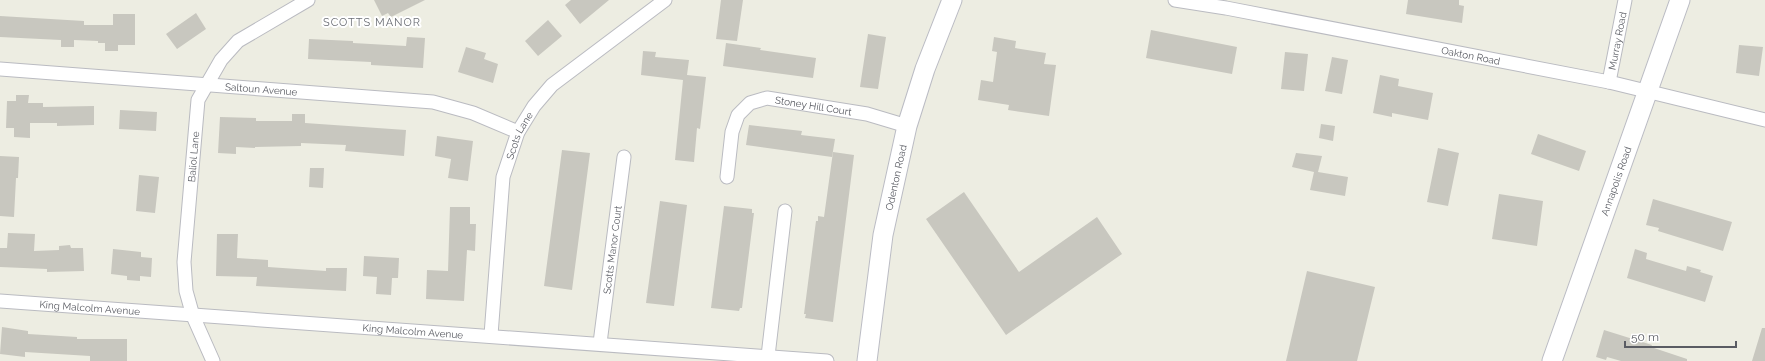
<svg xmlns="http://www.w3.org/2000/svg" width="1765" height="361" viewBox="0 0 1765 361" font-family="Raleway,sans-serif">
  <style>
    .building { fill: #c8c7bf }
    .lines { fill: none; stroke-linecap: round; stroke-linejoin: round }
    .street-casing { stroke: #babbc1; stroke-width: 15 }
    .secondary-casing { stroke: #bbbcc4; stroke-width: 21 }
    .street { stroke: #fff; stroke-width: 13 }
    .secondary { stroke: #fff; stroke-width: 19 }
    .labels { text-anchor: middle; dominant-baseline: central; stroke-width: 4; stroke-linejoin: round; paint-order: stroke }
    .street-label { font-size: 10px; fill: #5a5c63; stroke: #fff }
    .neighbourhood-label { font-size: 11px; letter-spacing: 1px; fill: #6b6e75; stroke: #fff }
  </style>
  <rect width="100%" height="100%" fill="#edede2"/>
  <path class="building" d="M374,0H425L391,17L388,13L382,16Z
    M571,0H609L580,24L565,5Z
    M721,0H743L737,41L716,39Z
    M1408,0H1459V5L1464,6L1462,23L1406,14Z
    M196,13L206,29L177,49L166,34Z
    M113,14H135V45H118V51H105V43H98V41L74,40V47H61V40L0,37V16L84,21V25H113Z
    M548,20L562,36L538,56L525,41Z
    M1151,30L1237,47L1232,74L1146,58Z
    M868,34L886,37L878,89L860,87Z
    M407,37L425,38L423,68L371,65V62L308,59L309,39L353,41V43L406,46Z
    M994,37L1016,41L1015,48L1046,53L1044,64L1056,65L1049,116L1008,110L1009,105L978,100L981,80L993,82L997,52L992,51Z
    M726,43L761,48L760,50L816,58L813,78L723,66Z
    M1739,45L1763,47L1759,76L1736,73Z
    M466,47L486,53L484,59L498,64L493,83L458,72Z
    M643,51L656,52L655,57L689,60L687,75L706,77L700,129L697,128L694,162L675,160L683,80L641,75Z
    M1285,52L1308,54L1304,91L1281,89Z
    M1332,57L1348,60L1342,94L1325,91Z
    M1380,75L1399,79L1398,86L1433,93L1428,120L1392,113V117L1373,113Z
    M16,95H29L28,103H43V107L94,106V125L57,126V123H30V138L14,137V128H6L7,101H16Z
    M120,110L157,112L156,131L119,129Z
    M292,114H305V123L406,130L404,156L345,151L346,145L301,143V146L255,147V148L236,147V154L218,153L220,117L256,118V121H292Z
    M1321,124L1335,126L1333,141L1319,138Z
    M749,125L802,131L801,135L835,139L832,157L746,145Z
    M1538,134L1586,151L1579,171L1531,154Z
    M437,136L473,141L468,181L448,178L451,159L435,156Z
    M1438,148L1459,153L1448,206L1427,202Z
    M562,150L590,153L572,290L544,286Z
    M833,152L854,155L833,322L805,318L806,314H804L816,221H818V216L824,217Z
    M1296,153L1322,156L1318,172L1348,177L1345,196L1310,190L1314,172L1292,167Z
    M0,156L19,157L18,178H16L14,217L0,216Z
    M310,168H324L323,188L309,187Z
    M139,175L159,177L155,213L136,211Z
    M964,192L1019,272L1097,217L1122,254L1006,335L926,219Z
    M1499,194L1543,201L1537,246L1492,239Z
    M1653,199L1732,222L1723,251L1658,231L1659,228L1646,225Z
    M660,201L687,205L674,306L646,303Z
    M724,206L752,209V213H754L742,308H740L739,311L711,308Z
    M450,207H470V224H476L475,251L467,250L464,301L426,299L427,270L448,271Z
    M8,233L35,234L34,251L59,250V246L70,245L71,248H83L84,271L47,272V269L0,267V248H7Z
    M217,234H238L237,258L268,260V267L326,271V268H347L346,291L256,286L257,277L216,276Z
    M113,249L141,252V257L152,258L151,277L140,276V281L127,280V276L111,274Z
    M1635,249L1647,253L1646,259L1686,271L1687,266L1701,270L1700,272L1713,276L1705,302L1627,278Z
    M364,256L399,258L398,278H392L391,295L376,294L377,277L363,276Z
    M1307,271L1375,287L1357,361H1286Z
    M2,327L28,331V334L77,337V339H127V361H90V356L25,352V357L0,354Z
    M1762,328H1765V361H1752Z
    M1604,330L1652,345L1651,347L1687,359V361H1621L1607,357L1606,360L1596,357Z"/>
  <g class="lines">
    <g class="street-casing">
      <g id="street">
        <path id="s1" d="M1175,0L1226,8L1609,82L1765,120"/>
        <path id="s2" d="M0,69L433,102L473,113L518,132"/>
        <path id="s3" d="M1609,82L1625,0"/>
        <path id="s4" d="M727,177L732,132L738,115L750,103L767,98L867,114L907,126"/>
        <path id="s5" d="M0,301L827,361"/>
        <path id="s6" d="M491,335L503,177L518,132L534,106L552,85L665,0"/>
        <path id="s7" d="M600,343L624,157"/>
        <path d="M768,356L785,211"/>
        <path id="s8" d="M213,361L193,316L186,291L184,262L198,100L221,60L238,41L308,0"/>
      </g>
    </g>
    <g class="secondary-casing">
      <g id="secondary">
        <path id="s9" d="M867,361L883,235L907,126L925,69L952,0"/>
        <path id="s10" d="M1552,361L1680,0"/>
      </g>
    </g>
    <use href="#street" class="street"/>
    <use href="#secondary" class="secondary"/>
  </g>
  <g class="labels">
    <g class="street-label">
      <text stroke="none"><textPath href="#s3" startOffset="42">Murray Road</textPath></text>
      <text stroke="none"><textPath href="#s1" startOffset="301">Oakton Road</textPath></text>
      <text stroke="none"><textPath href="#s2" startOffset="262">Saltoun Avenue</textPath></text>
      <text stroke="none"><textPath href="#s4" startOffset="145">Stoney Hill Court</textPath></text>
      <text stroke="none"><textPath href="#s6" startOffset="203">Scots Lane</textPath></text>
      <text stroke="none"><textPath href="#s8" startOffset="210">Baliol Lane</textPath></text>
      <text stroke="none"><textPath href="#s9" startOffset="186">Odenton Road</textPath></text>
      <text stroke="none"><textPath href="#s10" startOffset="191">Annapolis Road</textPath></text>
      <text stroke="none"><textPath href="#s7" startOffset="94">Scotts Manor Court</textPath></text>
      <text stroke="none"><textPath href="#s5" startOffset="90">King Malcolm Avenue</textPath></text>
      <text stroke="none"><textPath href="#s5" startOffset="414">King Malcolm Avenue</textPath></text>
    </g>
    <g class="neighbourhood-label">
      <text x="372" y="22">SCOTTS MANOR</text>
    </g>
  </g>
  <path d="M1625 341v6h111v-6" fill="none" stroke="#5a5c63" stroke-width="2"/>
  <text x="1631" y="341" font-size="12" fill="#5a5c63" stroke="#ffffff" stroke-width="3" paint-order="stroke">50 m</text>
</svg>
